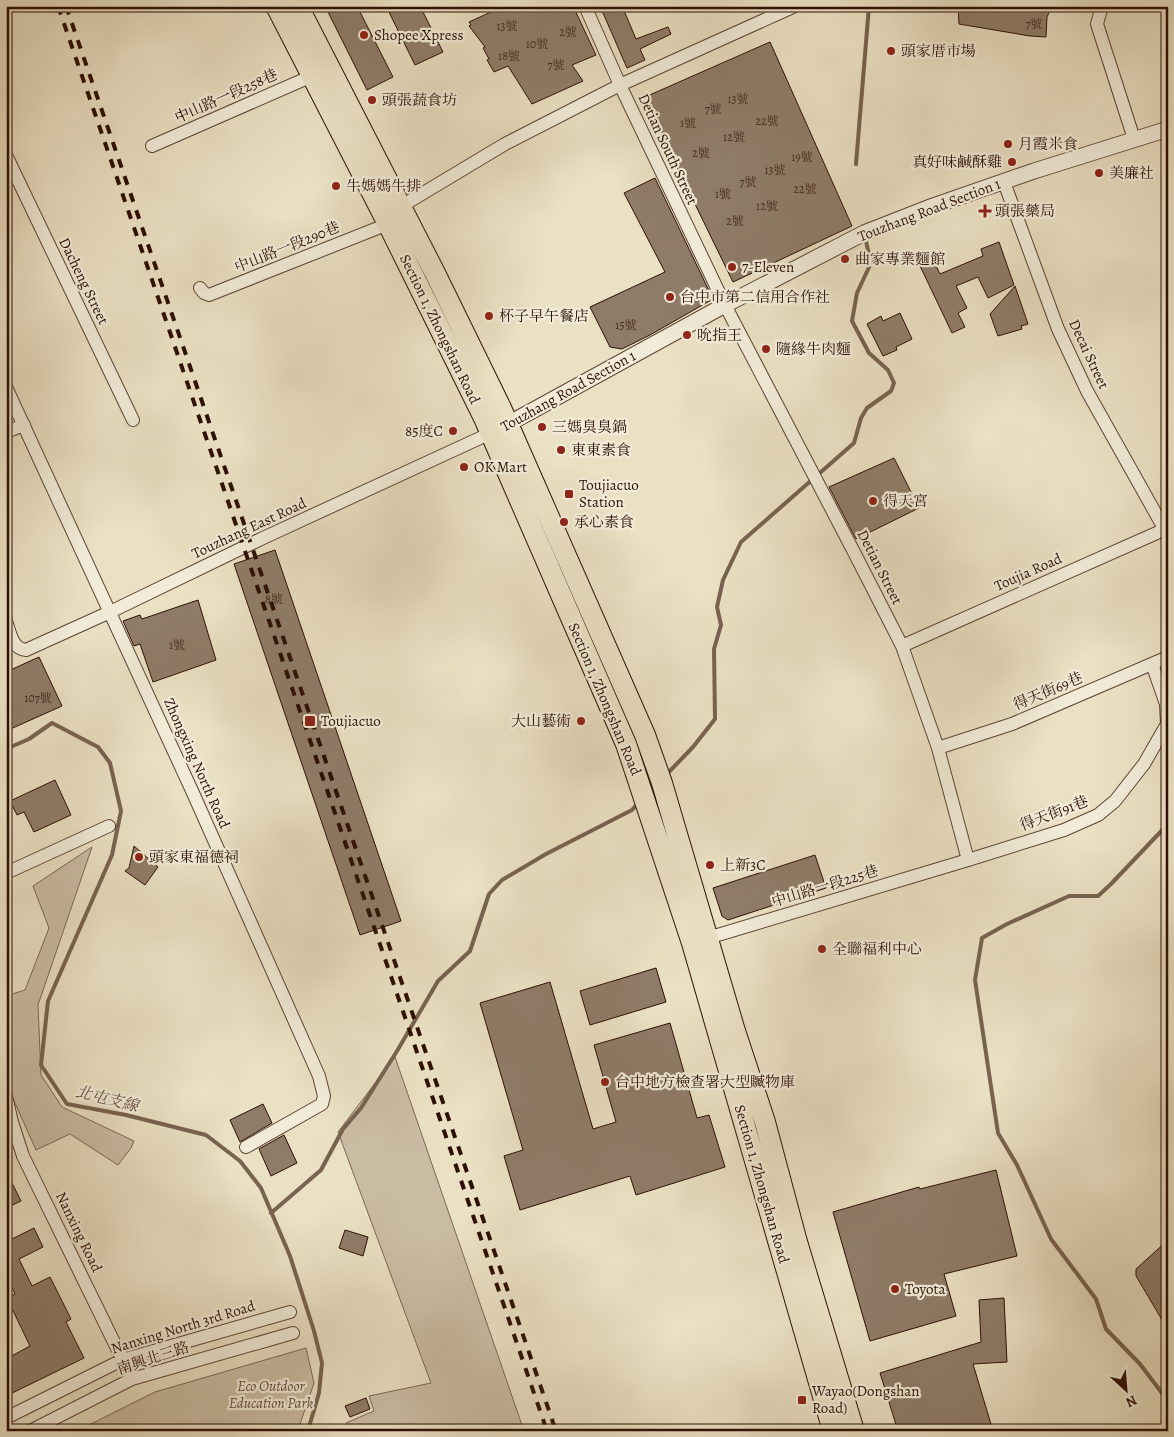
<svg xmlns="http://www.w3.org/2000/svg" width="1174" height="1437" viewBox="0 0 1174 1437" font-family="Alegreya,'Noto Serif TC',serif">
  <style>
    .green { fill: #cabca3; stroke: #7c6654 }
    .lines { fill: none; stroke-linecap: round; stroke-linejoin: round }
    .stream { stroke: #786250; stroke-width: 4 }
    .building { fill: #8f7c68; stroke: #2d0f05 }
    .minor-casing { stroke: #5c4334; stroke-width: 14 }
    .tertiary-casing { stroke: #5c4334; stroke-width: 17 }
    .primary-casing { stroke: #2d0f05; stroke-width: 22 }
    .minor { stroke: #f1ebd8; stroke-width: 12 }
    .tertiary { stroke: #f1ebd8; stroke-width: 15 }
    .primary { stroke: #eae0c3; stroke-width: 20 }
    .rail { stroke: #2d0f05; stroke-width: 4; stroke-dasharray: 9 9; stroke-linecap: butt }
    .poi-dot { fill: #8f2418; stroke: #f1ebd8; stroke-width: 2 }
    .labels { text-anchor: middle; dominant-baseline: central; stroke-width: 4.5; stroke-linejoin: round; paint-order: stroke }
    .number-label { font-size: 12px; fill: #462a1e }
    .poi-label { font-size: 15px; fill: #2d0f05; stroke: #f1ebd8; text-anchor: start }
    .street-label { font-size: 15px; fill: #2d0f05; stroke: #f1ebd8 }
    .park-label { font-size: 15px; font-style: italic; fill: #644c3c; stroke: #f1ebd8 }
    .water-label { font-size: 16px; font-style: italic; fill: #654d3d; stroke: #f1ebd8 }
  </style>
  <rect width="100%" height="100%" fill="#eae0c3"/>
  <filter id="stains"><feTurbulence type="fractalNoise" baseFrequency=".004" numOctaves="4"/><feColorMatrix values="0 0 0 0 .2 0 0 0 0 .09 0 0 0 0 .02 0 0 0 .5 -.17"/></filter>
  <radialGradient id="worn" r=".72"><stop offset=".6" stop-color="#630" stop-opacity="0"/><stop offset="1" stop-color="#630" stop-opacity=".3"/></radialGradient>
  <path class="green" d="M92,847L38,1005L41,1075L62,1107L134,1141L131,1148L118,1165L70,1134L36,1150L6,1083V996L25,990L49,928L33,886Z
    M395,1057L524,1431H350L346,1423L374,1411L369,1396L431,1383L338,1132Z
    M306,1348L314,1383L300,1424L294,1431H77L155,1392Z"/>
  <g class="lines">
    <path class="stream" d="M856,164L869,6
      M6,749L29,739L52,723L98,747L110,763L121,811L112,855L48,1001L41,1065L67,1104L126,1115L206,1135L240,1161L261,1188L290,1256L314,1331L322,1363L319,1393L309,1427L306,1431
      M666,775L693,747L715,719L714,649L721,625L717,607L723,580L741,542L854,443L861,418L867,408L891,391L894,383L888,370L869,353L852,321L857,293L871,263L865,237
      M1168,824L1111,884L1098,896H1069L1007,924L982,938L975,980L998,1133L1017,1165L1051,1239L1096,1299L1106,1329L1140,1364L1168,1401
      M271,1213L321,1170L343,1129L361,1108L397,1051L438,981L470,951L489,894L502,880L546,854L632,810L638,803"/>
  </g>
  <path class="building" d="M325,6H357L393,77L367,90Z
    M386,6H420L443,52L415,65Z
    M504,6H573L596,55L572,65L583,81L532,104L508,66L494,72L487,60L489,59L483,48L485,47L469,26L471,25L469,22Z
    M600,6H622L636,39L668,27L671,34L640,49L645,60L627,68Z
    M958,6H1005L1028,10L1030,6H1052L1047,17L1046,37L1030,36L959,24Z
    M770,42L852,226L733,282L674,161L675,160L645,97Z
    M655,178L713,299L650,335L622,349L610,347L590,307L665,272L624,193Z
    M999,242L1014,285L988,298L978,277L956,286L967,308L958,313L965,327L952,333L920,266L933,259L940,274L983,256L981,249Z
    M1015,286L1028,324L1021,326L1022,329L998,336L990,314Z
    M900,313L912,339L896,347L897,350L883,356L867,324L881,316L883,321Z
    M894,458L919,508L856,539L829,487Z
    M275,550L401,921L360,935L234,564Z
    M198,600L216,660L153,682L140,644L134,646L123,621L140,615L142,619Z
    M39,657L62,706L6,731V672Z
    M55,780L71,815L34,832L24,812L17,815L10,801Z
    M134,846L158,867L145,885L125,871L129,868Z
    M815,855L826,888L728,920L722,916L713,888Z
    M656,968L666,1002L590,1025L580,991Z
    M550,982L593,1129L616,1122L594,1045L670,1023L697,1118L709,1115L725,1167L636,1195L630,1176L520,1210L504,1156L523,1150L480,1003Z
    M263,1104L272,1123L240,1142L230,1120Z
    M284,1135L297,1163L271,1176L259,1149Z
    M996,1170L1017,1256L944,1274L956,1316L870,1341L833,1212L919,1187L920,1189Z
    M6,1171L21,1201L6,1208Z
    M34,1228L43,1247L19,1259L32,1286L50,1277L71,1319L66,1322L84,1358L6,1396V1359L30,1346L7,1298L15,1294L6,1275V1242Z
    M345,1230L368,1237L363,1256L339,1248Z
    M1168,1240V1330L1136,1276V1269Z
    M1004,1298L1007,1362L973,1364L993,1431H898L880,1373L981,1342L979,1300Z
    M366,1398L370,1409L350,1417L345,1406Z"/>
  <g class="lines">
    <g class="minor-casing">
      <path id="minor" d="M585,6L620,85L725,305L856,556L902,646L938,748L968,860
        M1102,6L1097,24L1134,139
        M152,146L312,76
        M6,155L133,420
        M1004,182L1058,329L1087,391L1165,530
        M400,207L505,144L620,85L795,6
        M200,288L204,293L209,295L388,224
        M6,387L193,793L319,1076L324,1096L322,1104L246,1147
        M6,432L24,425
        M6,621C10,632 12,649 26,650L110,612L263,538L491,433
        M902,646L1168,528
        M938,748L1012,724L1168,657
        M6,873L109,826
        M701,940L968,860L1064,830L1098,815L1115,801L1144,764L1167,724L1166,704L1152,664
        M6,1096L12,1122L23,1156L132,1379
        M6,1418L122,1360L290,1312
        M30,1431L132,1379L293,1333"/>
    </g>
    <g class="tertiary-casing">
      <path id="tertiary" d="M499,429L725,305L864,233L933,206L1034,171L1168,129"/>
    </g>
    <g class="primary-casing">
      <path id="primary" d="M276,6L388,224L484,418L626,744L692,943L833,1431
        M298,6L435,273L501,408L645,735L662,783L735,1031L765,1122L797,1242L854,1431"/>
    </g>
    <use href="#minor" class="minor"/>
    <use href="#tertiary" class="tertiary"/>
    <use href="#primary" class="primary"/>
    <path class="rail" d="M58,6L547,1431
      M66,6L556,1431"/>
  </g>
  <g class="poi-dot">
    <circle cx="364" cy="35" r="5"/>
    <circle cx="891" cy="51" r="5"/>
    <circle cx="372" cy="100" r="5"/>
    <circle cx="1008" cy="144" r="5"/>
    <circle cx="1012" cy="162" r="5"/>
    <circle cx="1099" cy="173" r="5"/>
    <circle cx="336" cy="186" r="5"/>
    <path d="M982.5 203.5h5v5h5v5h-5v5h-5v-5h-5v-5h5z"/>
    <circle cx="845" cy="259" r="5"/>
    <circle cx="732" cy="267" r="5"/>
    <circle cx="670" cy="297" r="5"/>
    <circle cx="489" cy="316" r="5"/>
    <circle cx="687" cy="335" r="5"/>
    <circle cx="766" cy="349" r="5"/>
    <circle cx="542" cy="427" r="5"/>
    <circle cx="453" cy="431" r="5"/>
    <circle cx="561" cy="450" r="5"/>
    <circle cx="464" cy="467" r="5"/>
    <rect x="564" y="489" width="10" height="10" rx="2.5"/>
    <circle cx="873" cy="501" r="5"/>
    <circle cx="564" cy="522" r="5"/>
    <rect x="304" y="715" width="12" height="12" rx="2.5"/>
    <circle cx="581" cy="721" r="5"/>
    <circle cx="139" cy="857" r="5"/>
    <circle cx="710" cy="865" r="5"/>
    <circle cx="822" cy="949" r="5"/>
    <circle cx="605" cy="1082" r="5"/>
    <circle cx="895" cy="1289" r="5"/>
    <rect x="797" y="1395" width="10" height="10" rx="2.5"/>
  </g>
  <g class="labels">
    <g class="number-label">
      <text x="1034" y="24">7號</text>
      <text x="507" y="26">13號</text>
      <text x="568" y="32">2號</text>
      <text x="537" y="44">10號</text>
      <text x="509" y="56">18號</text>
      <text x="556" y="65">7號</text>
      <text x="738" y="99">13號</text>
      <text x="713" y="109">7號</text>
      <text x="767" y="121">22號</text>
      <text x="688" y="123">1號</text>
      <text x="734" y="137">12號</text>
      <text x="701" y="153">2號</text>
      <text x="802" y="157">19號</text>
      <text x="775" y="170">13號</text>
      <text x="748" y="182">7號</text>
      <text x="805" y="189">22號</text>
      <text x="723" y="194">1號</text>
      <text x="767" y="206">12號</text>
      <text x="735" y="221">2號</text>
      <text x="626" y="325">15號</text>
      <text x="274" y="599">8號</text>
      <text x="177" y="645">1號</text>
      <text x="38" y="698">107號</text>
    </g>
    <g class="poi-label">
      <text x="374" y="35">Shopee Xpress</text>
      <text x="901" y="51">頭家厝市場</text>
      <text x="382" y="100">頭張蔬食坊</text>
      <text x="1018" y="144">月霞米食</text>
      <text x="1002" y="162" text-anchor="end">真好味鹹酥雞</text>
      <text x="1109" y="173">美廉社</text>
      <text x="346" y="186">牛媽媽牛排</text>
      <text x="995" y="211">頭張藥局</text>
      <text x="855" y="259">曲家專業麵館</text>
      <text x="742" y="267">7-Eleven</text>
      <text x="680" y="297">台中市第二信用合作社</text>
      <text x="499" y="316">杯子早午餐店</text>
      <text x="697" y="335">吮指王</text>
      <text x="776" y="349">隨緣牛肉麵</text>
      <text x="552" y="427">三媽臭臭鍋</text>
      <text x="443" y="431" text-anchor="end">85度C</text>
      <text x="571" y="450">東東素食</text>
      <text x="474" y="467">OK Mart</text>
      <text x="579" y="485">Toujiacuo<tspan x="579" dy="17">Station</tspan></text>
      <text x="883" y="501">得天宮</text>
      <text x="574" y="522">承心素食</text>
      <text x="321" y="721">Toujiacuo</text>
      <text x="571" y="721" text-anchor="end">大山藝術</text>
      <text x="149" y="857">頭家東福德祠</text>
      <text x="720" y="865">上新3C</text>
      <text x="832" y="949">全聯福利中心</text>
      <text x="615" y="1082">台中地方檢查署大型贓物庫</text>
      <text x="905" y="1289">Toyota</text>
      <text x="812" y="1391">Wayao(Dongshan<tspan x="812" dy="17">Road)</tspan></text>
    </g>
    <g class="street-label">
      <text transform="translate(226 96) rotate(-24)">中山路一段258巷</text>
      <text transform="translate(668 149) rotate(65)">Detian South Street</text>
      <text transform="translate(929 210) rotate(-21)">Touzhang Road Section 1</text>
      <text transform="translate(287 247) rotate(-22)">中山路一段290巷</text>
      <text transform="translate(84 281) rotate(64)">Dacheng Street</text>
      <text transform="translate(440 329) rotate(64)">Section 1, Zhongshan Road</text>
      <text transform="translate(1089 354) rotate(65)">Decai Street</text>
      <text transform="translate(568 391) rotate(-29)">Touzhang Road Section 1</text>
      <text transform="translate(249 528) rotate(-25)">Touzhang East Road</text>
      <text transform="translate(880 567) rotate(63)">Detian Street</text>
      <text transform="translate(1028 572) rotate(-24)">Toujia Road</text>
      <text transform="translate(1048 691) rotate(-23)">得天街69巷</text>
      <text transform="translate(605 699) rotate(67)">Section 1, Zhongshan Road</text>
      <text transform="translate(197 763) rotate(66)">Zhongxing North Road</text>
      <text transform="translate(1054 813) rotate(-21)">得天街91巷</text>
      <text transform="translate(825 886) rotate(-17)">中山路一段225巷</text>
      <text transform="translate(762 1184) rotate(74)">Section 1, Zhongshan Road</text>
      <text transform="translate(79 1232) rotate(64)">Nanxing Road</text>
      <text transform="translate(183 1327) rotate(-17)">Nanxing North 3rd Road</text>
      <text transform="translate(153 1358) rotate(-18)">南興北三路</text>
    </g>
    <g class="park-label">
      <text x="271" y="1386">Eco Outdoor<tspan x="271" dy="17">Education Park</tspan></text>
    </g>
    <g class="water-label">
      <text transform="translate(107 1099) rotate(14)">北屯支線</text>
    </g>
  </g>
  <rect width="1174" height="1437" fill="none" stroke="#eae0c3" stroke-width="25"/>
  <rect x="8" y="8" width="1159" height="1422" fill="none" stroke="#2d0f05" stroke-width="2.5"/>
  <rect x="12" y="12" width="1149" height="1412" fill="none" stroke="#2d0f05"/>
  <g transform="translate(1126 1390) rotate(154)" stroke="#f1ebd8" stroke-width="4" paint-order="stroke">
  <path d="M0-4L9 19L0 12L-9 19Z" fill="#2d0f05"/>
  <text y="-8" font-size="14" font-weight="bold" text-anchor="middle" fill="#2d0f05">N</text>
  </g>
  <rect width="100%" height="100%" filter="url(#stains)"/>
  <rect width="100%" height="100%" fill="url(#worn)"/>
</svg>
